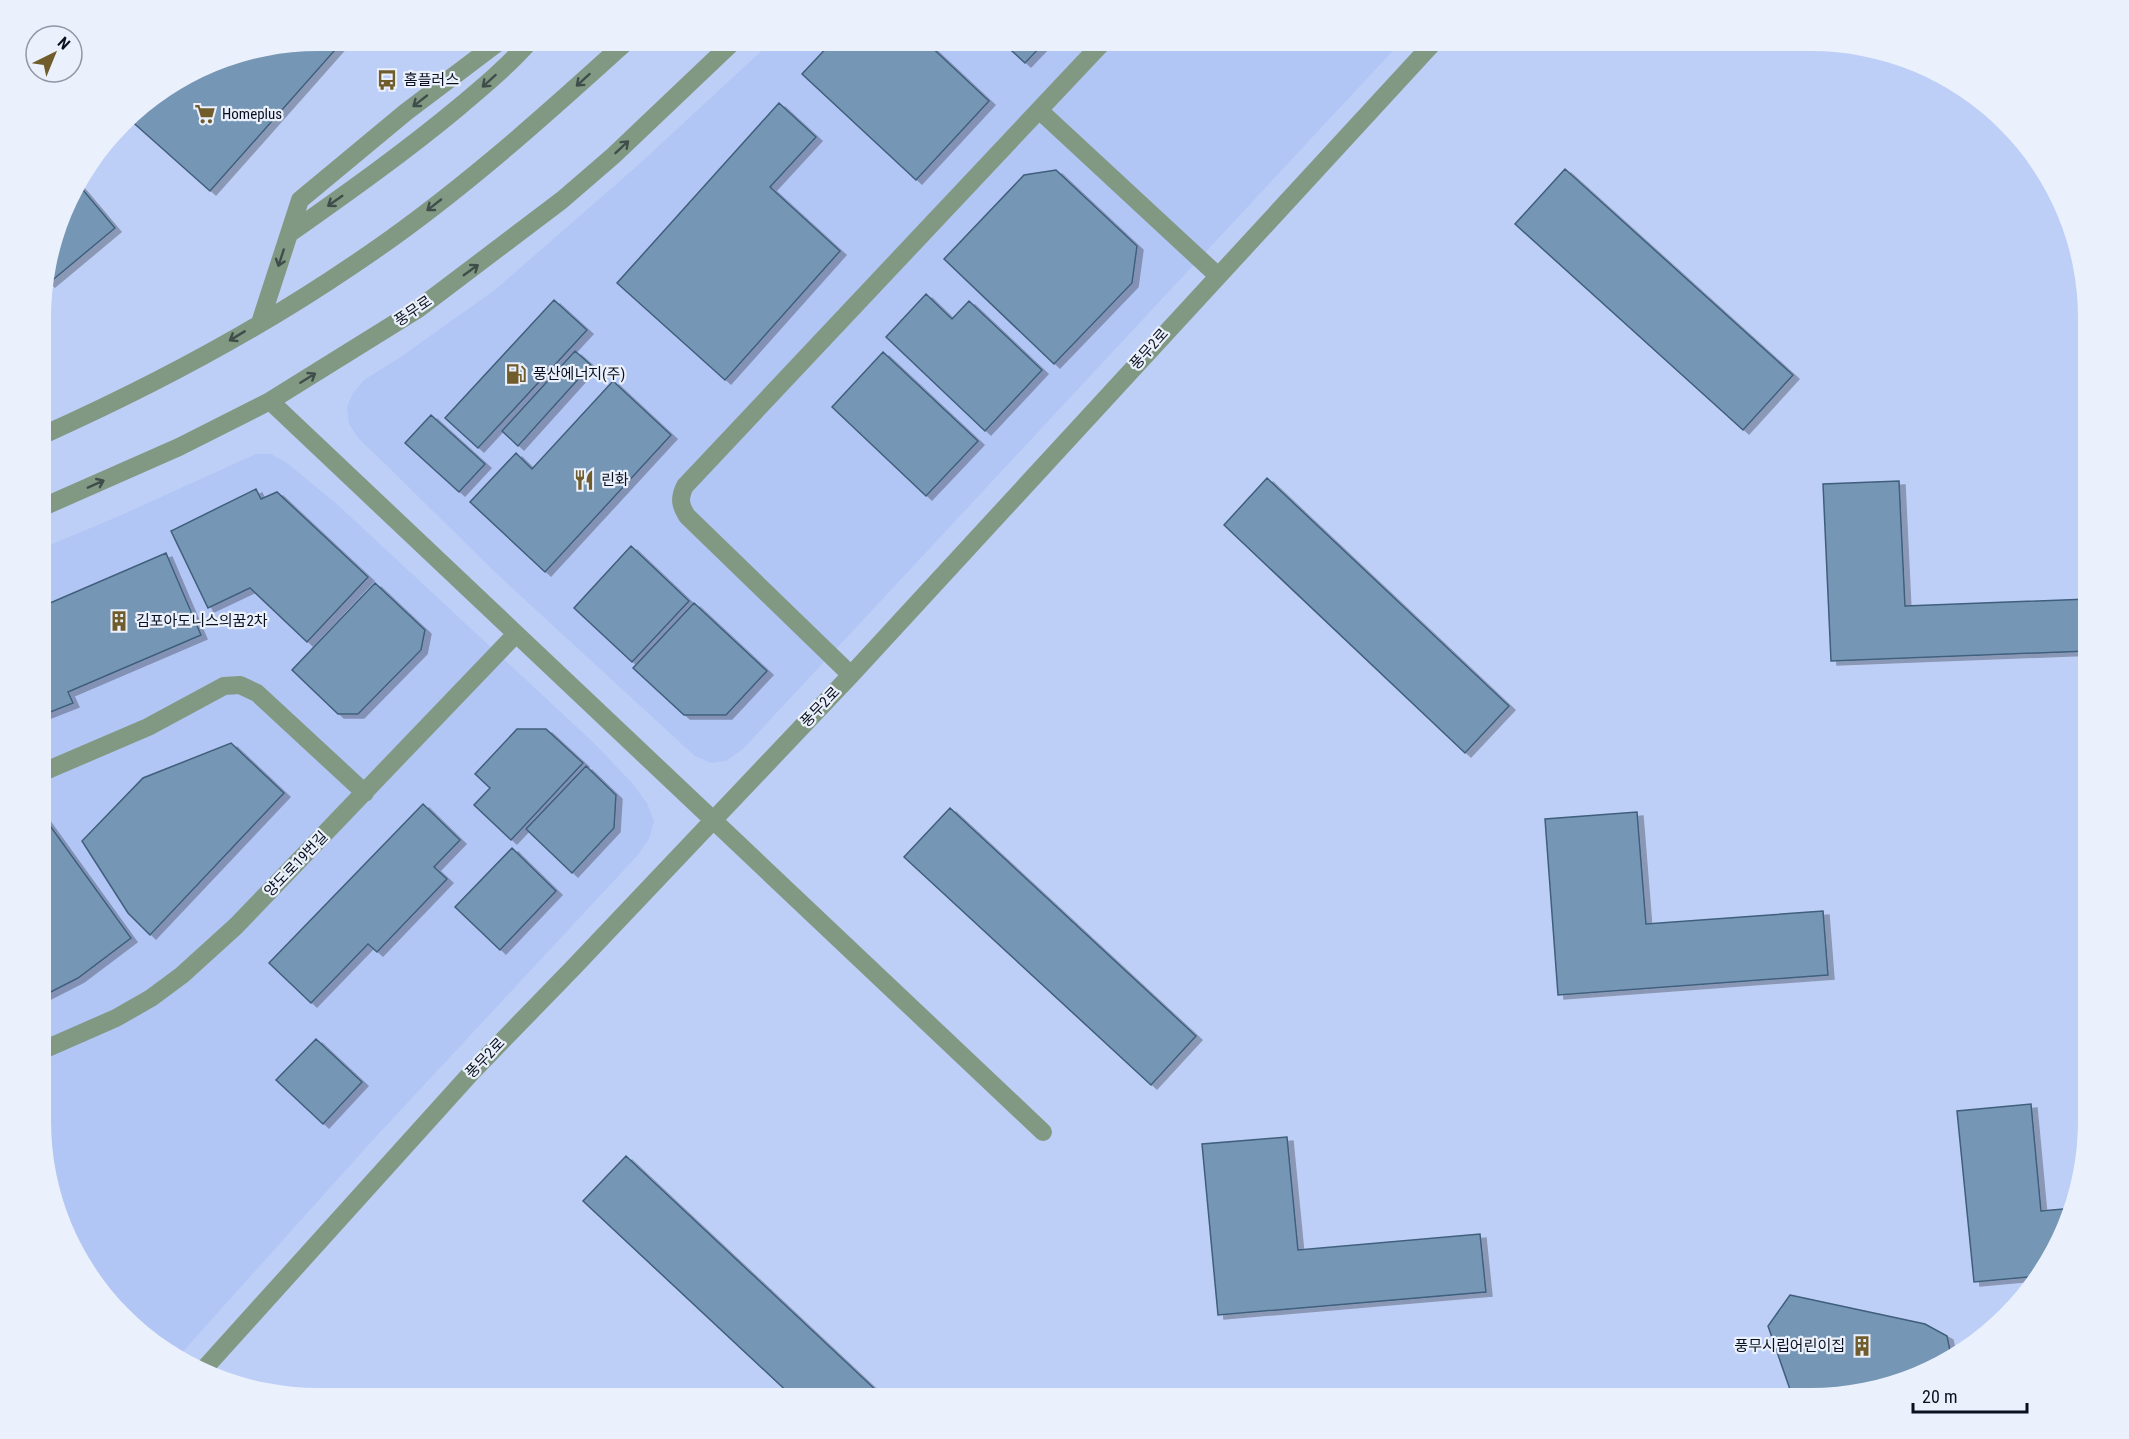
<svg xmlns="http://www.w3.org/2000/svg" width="2129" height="1439" viewBox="0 0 2129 1439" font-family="'Roboto Condensed','Noto Sans KR',sans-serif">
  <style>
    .built { fill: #b2c6f5 }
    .building { fill: #7496b4; stroke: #405f7c; stroke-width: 1.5; filter: url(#shadow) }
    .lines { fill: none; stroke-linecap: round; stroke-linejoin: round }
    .minor { stroke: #819983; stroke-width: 18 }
    .oneway { stroke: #404e4b }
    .labels { text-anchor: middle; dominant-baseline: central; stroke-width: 4.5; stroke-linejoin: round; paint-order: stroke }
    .poi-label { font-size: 15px; fill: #0a101d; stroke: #eaf0fc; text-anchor: start }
    .street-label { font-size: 15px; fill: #0a101d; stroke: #eaf0fc }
  </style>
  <defs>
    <filter id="shadow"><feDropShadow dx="6" dy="4" stdDeviation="0" flood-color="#0004"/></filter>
  </defs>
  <rect width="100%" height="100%" fill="#bdcff7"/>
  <path class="built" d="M772,41H1402L743,749L726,761L711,763L695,756L674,737L497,574L380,459L358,438L349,424L347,407L353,393L364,380L402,356L496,289L636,167Z
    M256,454H271L287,463L339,506L595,744L632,783L647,803L654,821L649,839L637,856L371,1142L178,1357L150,1341L78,1260L43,1157V548L119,516Z"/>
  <path class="building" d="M318,40L343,41L210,191L128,118L135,110L212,62Z
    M833,41H925L989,101L916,180L802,74Z
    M1001,41H1046L1025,63Z
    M779,103L816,137L770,187L840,251L725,380L617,283Z
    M1565,169L1793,375L1743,430L1515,224Z
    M1056,170L1137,246L1132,283L1054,364L944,259L1024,175Z
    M78,184L115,228L49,283L44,278L69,195Z
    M926,294L952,319L969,301L1042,370L985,431L886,337Z
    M554,300L587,330L478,448L445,418Z
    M575,351L591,365L518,446L502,431Z
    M883,352L978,441L926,496L832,407Z
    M613,381L671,435L545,572L470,502L516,453L532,469Z
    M431,415L485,464L459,492L405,443Z
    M1267,478L1509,706L1465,753L1224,525Z
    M1899,481L1905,606L2088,599V651L1831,661L1823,484Z
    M256,489L261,499L277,492L368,577L307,642L250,588L208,608L171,531Z
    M631,546L689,601L632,662L574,608Z
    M166,553L201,635L68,692L73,703L43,715V606Z
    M375,583L425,630L421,650L358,714H338L292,670Z
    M694,603L767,671L726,715H684L633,668Z
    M517,729H546L583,763L511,840L474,805L490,788L475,774Z
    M231,743L284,793L150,935L128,913L82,841L143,778Z
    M586,766L616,795L614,828L572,873L526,829Z
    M423,804L460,840L434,867L447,879L377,952L368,944L311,1003L269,963Z
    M950,808L1196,1036L1151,1085L904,857Z
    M1637,812L1646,924L1823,911L1828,975L1558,995L1545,819Z
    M43,816L131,938L78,978L43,996Z
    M512,848L556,891L500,950L455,907Z
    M316,1039L362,1082L323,1124L276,1080Z
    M2031,1104L2041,1211L2074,1208V1210L2039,1276L1974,1282L1957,1111Z
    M1287,1137L1298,1250L1480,1234L1486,1292L1218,1315L1202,1144Z
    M626,1156L879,1393L875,1398H794L583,1201Z
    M1790,1295L1925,1324L1947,1336L1951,1355L1934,1370L1811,1398H1793L1768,1326Z"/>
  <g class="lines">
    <path class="minor" d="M1039,110L1217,275
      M289,234C347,193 405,152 459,107C484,86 509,65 530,41
      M260,323L300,200L406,112L500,41
      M270,401L1043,1132
      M43,435C150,387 256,331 353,265C451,200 540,120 627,41
      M43,507L179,447L270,401L418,309L562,200L613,156L734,41
      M851,675L687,516C680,505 679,498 685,486L1104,41
      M43,772L148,727L224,686L240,685L257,693L365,793
      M43,1050L116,1018L151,998L182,975L236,926L516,634
      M203,1370L472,1072L573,968L851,675L1435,41"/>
  </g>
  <defs><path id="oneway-shaft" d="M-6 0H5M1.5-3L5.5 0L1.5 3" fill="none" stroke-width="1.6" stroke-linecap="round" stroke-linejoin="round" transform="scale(1.5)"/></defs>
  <g class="oneway">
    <use href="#oneway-shaft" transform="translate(583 80) rotate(138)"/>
    <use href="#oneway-shaft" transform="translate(489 81) rotate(138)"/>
    <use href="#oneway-shaft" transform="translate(420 101) rotate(142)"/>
    <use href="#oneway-shaft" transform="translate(622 147) rotate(-43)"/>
    <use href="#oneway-shaft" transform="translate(335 201) rotate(145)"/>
    <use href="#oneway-shaft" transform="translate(434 205) rotate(142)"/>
    <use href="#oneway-shaft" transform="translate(281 258) rotate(108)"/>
    <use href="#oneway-shaft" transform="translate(471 270) rotate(-36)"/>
    <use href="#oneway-shaft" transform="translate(237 336) rotate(149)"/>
    <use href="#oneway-shaft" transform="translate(308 378) rotate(-32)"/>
    <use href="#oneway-shaft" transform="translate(96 484) rotate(-24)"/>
  </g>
  <defs>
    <g id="bus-bare" transform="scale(1.62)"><path d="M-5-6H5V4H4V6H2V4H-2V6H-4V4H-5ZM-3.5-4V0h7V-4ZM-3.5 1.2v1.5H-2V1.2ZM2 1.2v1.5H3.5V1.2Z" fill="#715c2b" stroke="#eaf0fc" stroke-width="2.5" paint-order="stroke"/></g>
    <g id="supermarket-bare" transform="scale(1.62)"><path d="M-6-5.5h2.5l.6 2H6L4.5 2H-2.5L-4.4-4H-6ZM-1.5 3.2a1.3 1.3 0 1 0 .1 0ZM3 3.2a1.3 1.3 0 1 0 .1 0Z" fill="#715c2b" stroke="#eaf0fc" stroke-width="2.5" paint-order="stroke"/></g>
    <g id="fuel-bare" transform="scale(1.62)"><path d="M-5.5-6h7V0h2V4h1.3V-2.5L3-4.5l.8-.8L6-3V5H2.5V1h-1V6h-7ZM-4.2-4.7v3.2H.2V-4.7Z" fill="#715c2b" stroke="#eaf0fc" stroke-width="2.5" paint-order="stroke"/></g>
    <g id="restaurant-bare" transform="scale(1.62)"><path d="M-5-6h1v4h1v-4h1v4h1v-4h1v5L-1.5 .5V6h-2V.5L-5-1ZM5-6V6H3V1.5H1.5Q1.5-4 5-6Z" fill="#715c2b" stroke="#eaf0fc" stroke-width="2.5" paint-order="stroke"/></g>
    <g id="building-bare" transform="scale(1.62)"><path d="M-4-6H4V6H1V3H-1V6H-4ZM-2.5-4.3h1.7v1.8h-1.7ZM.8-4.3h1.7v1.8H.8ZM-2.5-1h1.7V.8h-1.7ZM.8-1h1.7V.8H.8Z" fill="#715c2b" stroke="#eaf0fc" stroke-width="2.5" paint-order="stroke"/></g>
  </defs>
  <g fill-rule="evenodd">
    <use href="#bus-bare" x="387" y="80"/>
    <use href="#supermarket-bare" x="205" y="114"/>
    <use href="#fuel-bare" x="516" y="374"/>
    <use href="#restaurant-bare" x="584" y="480"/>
    <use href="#building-bare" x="119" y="621"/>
    <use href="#building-bare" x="1862" y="1346"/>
  </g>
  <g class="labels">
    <g class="poi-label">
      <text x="404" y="80">홈플러스</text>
      <text x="222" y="114">Homeplus</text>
      <text x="533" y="374">풍산에너지(주)</text>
      <text x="601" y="480">린화</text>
      <text x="136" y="621">김포아도니스의꿈2차</text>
      <text x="1845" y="1346" text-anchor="end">풍무시립어린이집</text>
    </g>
    <g class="street-label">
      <text transform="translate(413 311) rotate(-34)">풍무로</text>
      <text transform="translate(1149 349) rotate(-48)">풍무2로</text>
      <text transform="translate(820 707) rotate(-46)">풍무2로</text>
      <text transform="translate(296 864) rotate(-46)">양도로19번길</text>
      <text transform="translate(485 1058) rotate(-46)">풍무2로</text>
    </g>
  </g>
  <path d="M0 0H2129V1439H0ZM318 51H1811A267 267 0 0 1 2078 318V1121A267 267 0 0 1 1811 1388H318A267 267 0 0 1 51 1121V318A267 267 0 0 1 318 51Z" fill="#eaf0fc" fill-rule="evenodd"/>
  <g transform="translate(54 54) rotate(43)"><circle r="28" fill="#eaf0fc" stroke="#9096a3" stroke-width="1.5"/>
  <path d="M0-4.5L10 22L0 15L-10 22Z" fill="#715c2b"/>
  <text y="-9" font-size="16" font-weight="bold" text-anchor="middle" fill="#0a101d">N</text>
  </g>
  <path d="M1913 1403v9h114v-9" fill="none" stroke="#0a101d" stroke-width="3"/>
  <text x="1922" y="1403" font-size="18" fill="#0a101d" stroke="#eaf0fc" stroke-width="4.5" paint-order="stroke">20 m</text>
</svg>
